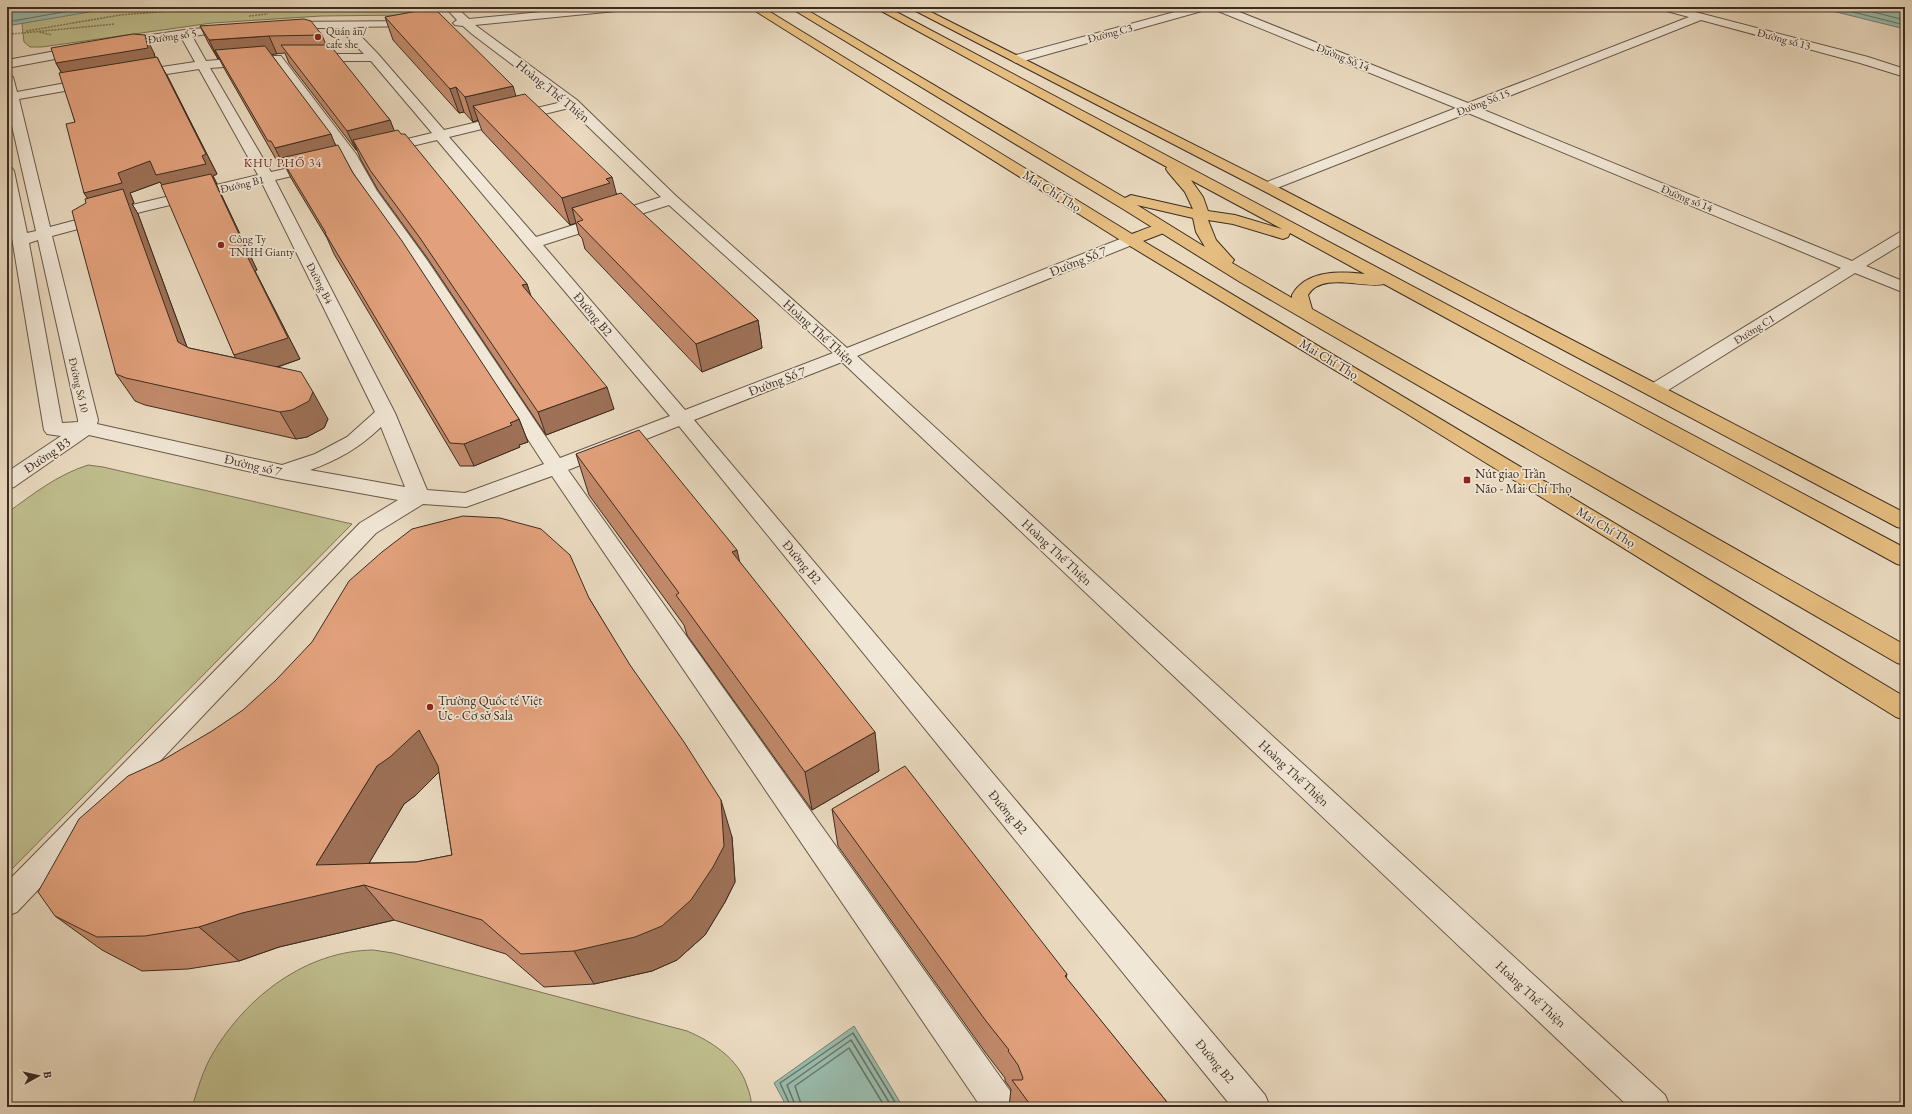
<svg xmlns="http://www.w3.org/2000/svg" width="1912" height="1114" viewBox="0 0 1912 1114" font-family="'EB Garamond',serif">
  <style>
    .green { fill: #bfbd8d; stroke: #7e7456 }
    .water { fill: #99bbac; stroke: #748274 }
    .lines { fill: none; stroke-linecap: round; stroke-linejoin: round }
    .shore-far1 { stroke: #6a7466; stroke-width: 1 }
    .shore { stroke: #6a7466; stroke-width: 1.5 }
    .minor-casing { stroke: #685848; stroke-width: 2 }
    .major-casing { stroke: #3c2c20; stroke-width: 2 }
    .highway-casing { stroke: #3c2c20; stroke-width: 2 }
    .path { stroke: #3c2c20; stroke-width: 1.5; stroke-dasharray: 0.5 1; stroke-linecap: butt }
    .minor { fill: #f1e7d6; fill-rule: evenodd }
    .major { fill: #e5bd80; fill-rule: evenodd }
    .highway { fill: #e5bd80; fill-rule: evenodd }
    .wall { fill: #c28a6b; stroke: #3c2c20; fill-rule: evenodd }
    .shaded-wall { fill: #9e7157; stroke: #3c2c20 }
    .building { fill: #e2a17c; stroke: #3c2c20; fill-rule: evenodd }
    .poi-dot { fill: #8f2418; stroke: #f1e7d6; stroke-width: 1.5 }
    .labels { text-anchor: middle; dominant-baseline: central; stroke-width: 3.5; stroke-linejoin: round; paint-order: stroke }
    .far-poi-label { font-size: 11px; fill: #3c2c20; stroke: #f1e7d6; text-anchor: start }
    .far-street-label { font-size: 11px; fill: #3c2c20; stroke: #f1e7d6 }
    .far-neighbourhood-label { font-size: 12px; letter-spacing: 1px; fill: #7a1f14; stroke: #f1e7d6 }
    .street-label { font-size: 13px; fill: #3c2c20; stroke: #f1e7d6 }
    .poi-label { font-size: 13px; fill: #3c2c20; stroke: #f1e7d6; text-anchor: start }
  </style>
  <rect width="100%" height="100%" fill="#eadac0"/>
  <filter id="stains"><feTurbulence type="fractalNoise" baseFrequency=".005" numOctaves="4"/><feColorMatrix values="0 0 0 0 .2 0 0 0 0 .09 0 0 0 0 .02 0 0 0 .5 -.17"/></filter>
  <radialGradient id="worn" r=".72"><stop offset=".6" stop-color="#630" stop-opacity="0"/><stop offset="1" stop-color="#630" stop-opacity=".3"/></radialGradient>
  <path class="green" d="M20,7H418L420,11L408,15L321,16L212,23L42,47H30L24,42Z
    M482,7H551C536,8 493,17 482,7Z
    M88,465L103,467L352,524L7,874V513C33,494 57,475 88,465Z
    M373,950L393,953L687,1031C711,1041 739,1059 747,1086C750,1093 751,1100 752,1107H192C198,1088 203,1070 213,1053C247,996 306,951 373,950Z"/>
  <path class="water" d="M32,7H128L101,10L7,26V13Z
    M1816,7H1901L1905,8V29Z
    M854,1026L903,1107H787L774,1083Z"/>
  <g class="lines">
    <path class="shore-far1" d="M1833,7L1905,25
      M1853,7L1905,20
      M7,22L92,7"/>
    <path class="shore" d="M791,1107L780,1083L853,1033L898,1107
      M796,1107L787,1085L851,1040L892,1107
      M802,1107L795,1086L849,1048L885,1107"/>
    <g class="minor-casing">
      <path id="minor" d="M445,7H456L469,19L591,7H631L626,10L475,25L577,100L676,196L847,348L1125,237L1131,235L1137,237L1139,240L1137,243L857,356L1665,1095L1670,1107H1629L842,362L694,420L1265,1095L1270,1107H1232L679,426L568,470L1013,1095L1018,1107H981L552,476L466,507L423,504L376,533L17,912L7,916V882L360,523L398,500L282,479L89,435L14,487L7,489V472L61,436L47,434L44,430L7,208V167L12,168L14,171L27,233L36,231L7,104V73L13,77L17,92L93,78L99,82L93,86L19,99L50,227L136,204L258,175L199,69L135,79L129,75L135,71L195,62L181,37L118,48L112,44L118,40L184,30L233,25L237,26L239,28L233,31L192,36L206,61L251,57L257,61L251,65L210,68L271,172L317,162L322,163L324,166L322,169L275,180L395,413L427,490L465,493L544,464L412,261L363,192L345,158L271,59L273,56H281L356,154L377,191L427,260L560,458L670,416L437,140L383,153L378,152L376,149L378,146L432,133L371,61H306L304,58L306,55L310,54H364L339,28H283L277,25L283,22L421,21L423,23L421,25L417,26L352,27L378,54L444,130L562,102L472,34L463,26L455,25L453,23L457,20ZM569,108L661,197L536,237L449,137ZM262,183L375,412L347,437L315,454L282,465L97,424L98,420L52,236L145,211ZM669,205L833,353L685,410L543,245ZM38,240L78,420V422L62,423L29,243ZM381,427L405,487L310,470C338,460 359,448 381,427Z
        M1193,7H1210L1209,9L1020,62L1016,63L1010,59L1012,56Z
        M1212,7H1227L1468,103L1689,17L1659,9L1658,7H1676L1868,57L1905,69V77L1860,63L1701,20L1479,108L1852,261L1900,232L1905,230V242L1866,266L1905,282V293L1855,273L1662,394L1655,396L1648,394L1646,390L1648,386L1841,268L1468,113L1272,190H1262L1260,187L1262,184L1456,108L1213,9Z
        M83,46L87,47L89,50L87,53L7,68V60Z"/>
    </g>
    <g class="major-casing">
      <path id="major" d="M749,7H762L1132,234C1144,230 1158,222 1169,225L1172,228L1169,231L1143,241L1905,697V720L1896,717L1404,412L1125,243Z
        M908,7H921L1272,184L1905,513V529L1897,527L1262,190Z"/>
    </g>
    <g class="highway-casing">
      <path id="highway" d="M789,7H802L1125,198L1131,195L1193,209L1185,192L1168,172L1166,169L1167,167L874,7H887L1905,548V566L1897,564L1384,284C1364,289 1322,271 1308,295L1312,309L1905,645V665L1897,663L1240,282L1123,209ZM1191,180L1282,229L1235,215L1208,211L1203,197ZM1137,205L1193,218L1196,232L1205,247ZM1208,220L1233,224L1283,239L1288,237L1290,233L1365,274C1339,271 1306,270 1292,295V298L1232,263L1234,260L1216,240Z"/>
    </g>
    <path class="path" d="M7,8L14,7
      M249,16L268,14
      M26,31L120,15L222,7
      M39,32L52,35
      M12,34L115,24
      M7,35L13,33"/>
    <use href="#minor" class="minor"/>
    <use href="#major" class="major"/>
    <use href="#highway" class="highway"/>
  </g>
  <path class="wall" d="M385,17L516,96L617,194L758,320L762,348L702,372L585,249L582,238L579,235L576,223L570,225L482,131L478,120L473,122L464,112L459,113L393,40Z
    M200,26L322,35L326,45L390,120L394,131L527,284L530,295L614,409L546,435L428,259L378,190L361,160L357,150H356L289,63L285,53L271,54L336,145L353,173L519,419L528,442L519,445L520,447L474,466H460L334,254L327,238L291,178L286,168H285L281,161H277L224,68L219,58L218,59L209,44Z
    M154,53L155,57L167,75L217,174L213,176L217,184H216L221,194L257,270L255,271L300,359L278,367L328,419L324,428L307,437L296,439L145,405L135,401L116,374L86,203L88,198L84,193L75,122L61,72L56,63ZM160,182L162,185L236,358L189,348L187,347L138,214L132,204L134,203L130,193Z
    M576,454L739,561L879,771L812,810L687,635L684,625L589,495Z
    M589,598L732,837L735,882L725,902L705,935L677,960L652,971L594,984L544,987L506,954L394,920L279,947L239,961L188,969L142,971L102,950L55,916ZM439,772L452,855L416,862L369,863L404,804L416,795Z
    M832,809L1067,974L1066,978L1171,1107H1009L1011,1089L1005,1081V1078L985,1052L838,846Z"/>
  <path class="shaded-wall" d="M145,35L154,53L157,66L67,82L56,63Z
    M269,36L277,54L220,58L215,50L219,58L218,59L209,40Z
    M157,57L217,174L213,176L217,184H216L221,194L257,270L255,271L300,359L247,377L234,355L168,195L160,182L130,193L134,203L132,204L138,214L195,369L84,193L118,173Z
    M513,86L520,110L473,106L478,120L473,122L465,97Z
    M456,87L464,112L459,113L450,89Z
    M390,120L398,140H353L357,150H356L347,131Z
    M331,134L339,154L281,158L286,168H285L275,148Z
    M612,177L619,204L572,208L576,223L570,225L562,198L606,179Z
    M527,284L534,305L522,285Z
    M758,320L762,348L702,372L696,344Z
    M607,387L614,409L546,435L538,412Z
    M313,392L328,419L324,428L307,437L296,439L280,412Z
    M519,419L528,442L519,445L520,447L474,466L464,444L510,423Z
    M737,550L746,590L732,552Z
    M419,730L443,768L416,795L404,804L355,887L364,885L394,920L279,947L239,961L199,927L316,865L377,766Z
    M875,732L879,771L812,810L805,772Z
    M721,800L732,837L735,882L725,902L705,935L677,960L652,971L594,984L574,951Z"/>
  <path class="building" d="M434,8L513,86L465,97L456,87L450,89L385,17Z
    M304,19L311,21L322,35L269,36L209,40L200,26Z
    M133,34L145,35L148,48L56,63L51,48Z
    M281,45H330L390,120L347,131Z
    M265,46L331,134L275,148L271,141H268L215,50Z
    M157,57L206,154L202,156L206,164L156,175L150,161L118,173L122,183L84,193L66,124L75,122L59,73Z
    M525,94L612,177L606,179L610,183L562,198L473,106Z
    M398,130L401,134H405L527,284L522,285L607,387L538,412L420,238L370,170L353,140Z
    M338,145L353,173L402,241L519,419L510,423L512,425L464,444L450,443L325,233H326L281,158Z
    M211,174L246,249L244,250L288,338L234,355L161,185Z
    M123,189L178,342L189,348L301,372L313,392L309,401L292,410L280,412L126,378L116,374L72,211L86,203L85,199Z
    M621,193L758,320L696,344L577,222L583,220L572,208Z
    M639,430L737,550L732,552L875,732L805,772L676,595L679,593L576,454Z
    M463,516L500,518L541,529L570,555L589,598L630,665L684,742L721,800L724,846L713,867L691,900L662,926L635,937L574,951L521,954L482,920L364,885L242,913L199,927L145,936L97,937L55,916L38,892L79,819L128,776L163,760L212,731L243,710L276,680L312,642L349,581L382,552L412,529ZM419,730L438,766L452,855L416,862L316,865L377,766L390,757Z
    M905,766L1067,974L1065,976L1171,1107H1032L1012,1080H1022L1023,1078L1018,1065L1008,1051L1009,1050L986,1021L832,809Z"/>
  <g class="poi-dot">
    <circle cx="318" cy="37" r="4"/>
    <circle cx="221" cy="245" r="4"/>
    <rect x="1463" y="476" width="8" height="8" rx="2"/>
    <circle cx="430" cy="707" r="4"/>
  </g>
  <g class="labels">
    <g class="far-poi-label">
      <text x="326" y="31">Quán ăn/<tspan x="326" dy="13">cafe she</tspan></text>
      <text x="229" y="239">Công Ty<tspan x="229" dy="13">TNHH Gianty</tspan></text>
    </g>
    <g class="far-street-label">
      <text transform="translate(1110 33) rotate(-15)">Đường C3</text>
      <text transform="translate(172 36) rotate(-8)">Đường số 5</text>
      <text transform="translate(1784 39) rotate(15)">Đường số 13</text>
      <text transform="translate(1343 57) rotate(22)">Đường Số 14</text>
      <text transform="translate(1483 102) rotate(-21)">Đường Số 15</text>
      <text transform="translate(242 184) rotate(-13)">Đướng B1</text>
      <text transform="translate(1687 198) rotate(22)">Đường số 14</text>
      <text transform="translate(320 283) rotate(63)">Đường B4</text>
      <text transform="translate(1754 329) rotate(-32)">Đường C1</text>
      <text transform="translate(79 385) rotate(77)">Đường Số 10</text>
    </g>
    <g class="far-neighbourhood-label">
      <text x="283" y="163">KHU PHỐ 34</text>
    </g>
    <g class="street-label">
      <text transform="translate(553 91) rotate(39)">Hoàng Thế Thiện</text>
      <text transform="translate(1052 191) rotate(32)">Mai Chí Thọ</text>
      <text transform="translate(1078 261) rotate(-22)">Đường Số 7</text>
      <text transform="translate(593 314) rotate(50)">Đường B2</text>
      <text transform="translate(819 332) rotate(42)">Hoàng Thế Thiện</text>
      <text transform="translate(1329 359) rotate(31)">Mai Chí Thọ</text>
      <text transform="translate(777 381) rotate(-21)">Đường Số 7</text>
      <text transform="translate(47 455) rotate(-34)">Đường B3</text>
      <text transform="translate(253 465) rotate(13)">Đường số 7</text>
      <text transform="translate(1606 527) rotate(31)">Mai Chí Thọ</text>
      <text transform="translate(1057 552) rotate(43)">Hoàng Thế Thiện</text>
      <text transform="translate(802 562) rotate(50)">Đường B2</text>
      <text transform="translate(1294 773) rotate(43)">Hoàng Thế Thiện</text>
      <text transform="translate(1008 812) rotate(50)">Đường B2</text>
      <text transform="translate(1531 994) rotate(43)">Hoàng Thế Thiện</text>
      <text transform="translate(1215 1061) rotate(50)">Đường B2</text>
    </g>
    <g class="poi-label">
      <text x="1475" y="473">Nút giao Trần<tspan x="1475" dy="15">Não - Mai Chí Thọ</tspan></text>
      <text x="438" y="700">Trường Quốc tế Việt<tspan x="438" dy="15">Úc - Cơ sở Sala</tspan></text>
    </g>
  </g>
  <rect width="1912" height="1114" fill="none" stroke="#eadac0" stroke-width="24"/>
  <rect x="8" y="8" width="1896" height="1098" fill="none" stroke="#3c2c20" stroke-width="2"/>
  <rect x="12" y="12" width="1888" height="1090" fill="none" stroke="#3c2c20"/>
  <g transform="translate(38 1076) rotate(82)" stroke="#f1e7d6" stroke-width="3" paint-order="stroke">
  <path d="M0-3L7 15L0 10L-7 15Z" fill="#3c2c20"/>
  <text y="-6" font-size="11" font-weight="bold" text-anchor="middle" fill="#3c2c20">B</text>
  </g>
  <rect width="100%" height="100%" filter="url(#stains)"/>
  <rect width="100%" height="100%" fill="url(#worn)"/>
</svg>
